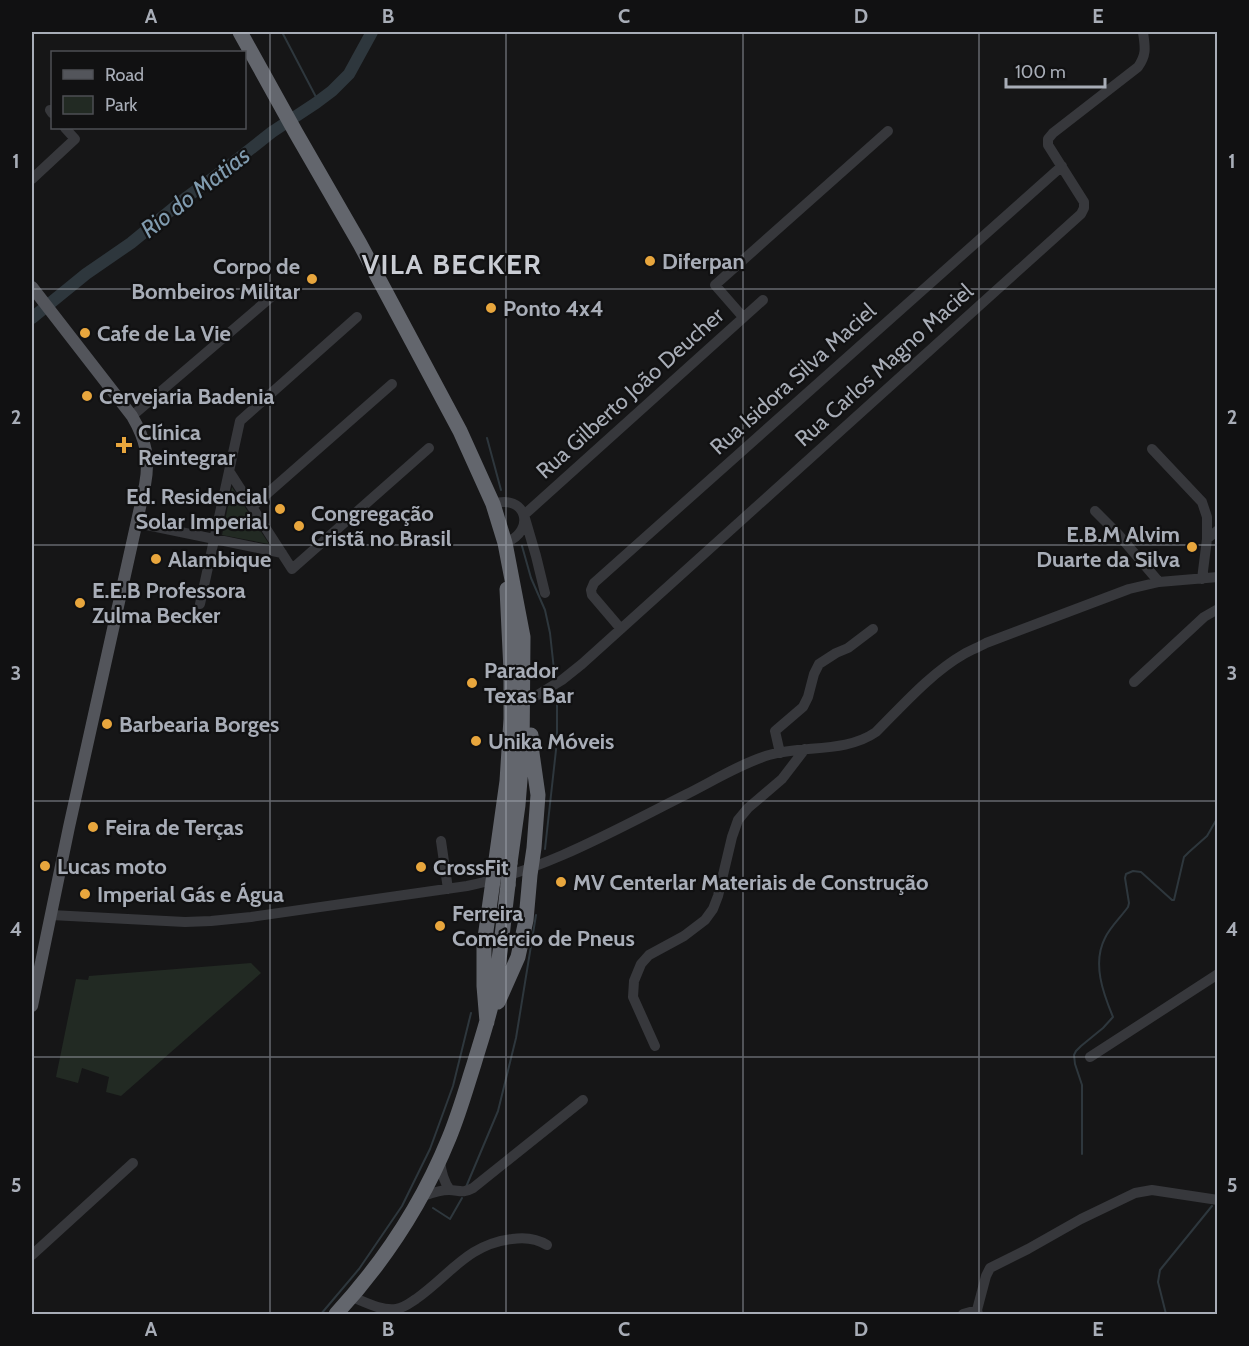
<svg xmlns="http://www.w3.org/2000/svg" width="1249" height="1346" viewBox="0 0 1249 1346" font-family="Cabin,sans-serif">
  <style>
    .green { fill: #222a23 }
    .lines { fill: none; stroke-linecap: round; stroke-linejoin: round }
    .stream { stroke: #2e373d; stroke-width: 2 }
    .river { stroke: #2e373d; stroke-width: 12 }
    .minor { stroke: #37383c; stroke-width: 10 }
    .major { stroke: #53555b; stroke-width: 12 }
    .highway { stroke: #63666d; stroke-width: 15 }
    .highway-bridge { stroke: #63666d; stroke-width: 15 }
    .grid { fill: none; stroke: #a8adb7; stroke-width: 1.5; stroke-opacity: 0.55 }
    .poi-dot { fill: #e8a63d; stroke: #111112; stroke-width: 2 }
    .labels { text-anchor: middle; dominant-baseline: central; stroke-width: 4.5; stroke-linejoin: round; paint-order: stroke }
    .poi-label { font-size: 22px; font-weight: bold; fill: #a8adb7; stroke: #111112; text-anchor: start }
    .street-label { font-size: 22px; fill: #a8adb7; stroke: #111112 }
    .water-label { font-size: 24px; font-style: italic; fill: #819cb0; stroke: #111112 }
    .district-label { font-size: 28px; font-weight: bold; letter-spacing: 1.5px; fill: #c9ccd3; stroke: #111112 }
    .neatline { fill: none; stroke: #a8adb7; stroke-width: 2 }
    .grid-label { font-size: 20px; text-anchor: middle; font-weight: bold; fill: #a8adb7 }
  </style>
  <rect width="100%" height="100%" fill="#161617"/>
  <path class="green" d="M232,487L269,544L222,535Z
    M251,963L261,973L121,1096L106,1092L109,1077L82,1068L78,1083L56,1077L76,979L88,980L89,976Z"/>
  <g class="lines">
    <path class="stream" d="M282,32L316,97V103
      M487,438L501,490
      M522,546L531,578L545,610L550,633L555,679
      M545,849L557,741V695
      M1082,1154V1085L1075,1064L1074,1055L1076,1051L1081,1046L1103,1028L1113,1017C1103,993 1092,963 1105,938C1110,927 1121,917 1128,907L1129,903L1125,878L1126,874L1133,871L1141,872L1172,900H1174L1184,857L1189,852L1207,836L1218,817
      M466,1187L498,1111L516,1038L536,915
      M433,1208L450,1219L462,1198
      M321,1314L359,1269L402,1206L430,1149L453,1086L471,1013
      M1166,1314L1158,1282L1160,1270L1212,1206"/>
    <path class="river" d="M32,318L86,274L131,243L187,197L229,166L272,132L316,103L332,91L349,74L372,32"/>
    <path class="minor" d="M50,110L52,113
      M32,179L75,139L65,128
      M743,317L715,285L888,131
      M132,416L277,292
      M1152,449L1202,502L1207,517V539
      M229,471L292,569L429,448
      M493,504C525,493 538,530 505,543
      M252,507L392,384
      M1095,511L1118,534L1159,582
      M137,523L282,553
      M1202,579L1207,539L1218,530
      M545,593L536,556L524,515L763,300
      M200,604L240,421L357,317
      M621,629L592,595L591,590L594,583L1062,166
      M1134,682L1204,617L1218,609
      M531,699L562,680L582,664L1081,214L1084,208V202L1048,145V139L1053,133L1138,67C1147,54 1145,47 1143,32
      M780,753L775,731L803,707L808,697L814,674L819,664L836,653L848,648L873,629
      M441,841L448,889
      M51,915L185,922L211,921L251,917L467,886C544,871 617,829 687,794C713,781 740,764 769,755C804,745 846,753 876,732C903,705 931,673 964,654C971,650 979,647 986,643L1129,589L1159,582L1218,577
      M655,1046L633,997L634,981L641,964L649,955L684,936L705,920L713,909L718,896L732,837L738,820L748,808L782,779L805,749
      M1090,1057L1218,974
      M440,1160C441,1171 443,1181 450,1190
      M420,1197C429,1194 439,1190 449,1190C459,1190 462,1194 473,1188L583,1100
      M32,1255L133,1163
      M352,1297C365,1302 381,1311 396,1309C404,1308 410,1303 416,1299C450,1275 468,1244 512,1239C525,1237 536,1238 547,1245
      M963,1314L977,1310
      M978,1314L977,1310L986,1276L990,1268L1028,1249L1081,1219L1135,1193L1152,1190L1218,1200"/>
    <path class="major" d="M32,287L132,416C146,440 150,458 145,485L69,827L32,1006"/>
    <path class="highway" d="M240,32L296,133L360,244L460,431L493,504L505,543L523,637L522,755L518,805L510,863
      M498,1002L518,957L526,920L530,875L534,848L538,795L532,753L531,735
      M487,1022L484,986V945L507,781L511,719V671L507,589
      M336,1314C383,1263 423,1202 449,1138C459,1114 466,1089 474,1064C480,1044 487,1023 492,1002C500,964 503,924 508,885"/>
    <path class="highway-bridge" d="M508,885L510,863"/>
  </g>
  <path class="grid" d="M270,32V1314M506,32V1314M743,32V1314M979,32V1314M32,289H1218M32,545H1218M32,801H1218M32,1057H1218"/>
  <g class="poi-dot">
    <circle cx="650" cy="261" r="6"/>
    <circle cx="312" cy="279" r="6"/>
    <circle cx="491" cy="308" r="6"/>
    <circle cx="85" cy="333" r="6"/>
    <circle cx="87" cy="396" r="6"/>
    <path d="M121 436h6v6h6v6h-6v6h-6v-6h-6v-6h6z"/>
    <circle cx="280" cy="509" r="6"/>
    <circle cx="299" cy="526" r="6"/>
    <circle cx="1192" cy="547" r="6"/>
    <circle cx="156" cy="559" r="6"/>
    <circle cx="80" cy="603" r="6"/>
    <circle cx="472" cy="683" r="6"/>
    <circle cx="107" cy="724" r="6"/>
    <circle cx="476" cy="741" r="6"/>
    <circle cx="93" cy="827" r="6"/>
    <circle cx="45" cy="866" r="6"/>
    <circle cx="421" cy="867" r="6"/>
    <circle cx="561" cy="882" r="6"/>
    <circle cx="85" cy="894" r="6"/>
    <circle cx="440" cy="926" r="6"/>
  </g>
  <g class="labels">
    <g class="poi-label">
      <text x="662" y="261">Diferpan</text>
      <text x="300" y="266" text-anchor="end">Corpo de<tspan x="300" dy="25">Bombeiros Militar</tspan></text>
      <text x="503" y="308">Ponto 4x4</text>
      <text x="97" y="333">Cafe de La Vie</text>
      <text x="99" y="396">Cervejaria Badenia</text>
      <text x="138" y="432">Clínica<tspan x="138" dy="25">Reintegrar</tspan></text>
      <text x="268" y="496" text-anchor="end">Ed. Residencial<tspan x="268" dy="25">Solar Imperial</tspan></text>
      <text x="311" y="513">Congregação<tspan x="311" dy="25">Cristã no Brasil</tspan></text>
      <text x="1180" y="534" text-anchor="end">E.B.M Alvim<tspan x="1180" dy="25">Duarte da Silva</tspan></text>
      <text x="168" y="559">Alambique</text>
      <text x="92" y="590">E.E.B Professora<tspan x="92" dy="25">Zulma Becker</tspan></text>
      <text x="484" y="670">Parador<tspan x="484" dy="25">Texas Bar</tspan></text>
      <text x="119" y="724">Barbearia Borges</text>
      <text x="488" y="741">Unika Móveis</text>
      <text x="105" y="827">Feira de Terças</text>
      <text x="57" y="866">Lucas moto</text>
      <text x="433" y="867">CrossFit</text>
      <text x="573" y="882">MV Centerlar Materiais de Construção</text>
      <text x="97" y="894">Imperial Gás e Água</text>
      <text x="452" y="913">Ferreira<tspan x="452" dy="25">Comércio de Pneus</tspan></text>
    </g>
    <g class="street-label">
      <text transform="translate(884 365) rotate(-42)">Rua Carlos Magno Maciel</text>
      <text transform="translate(793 379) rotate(-42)">Rua Isidora Silva Maciel</text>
      <text transform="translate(630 393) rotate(-42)">Rua Gilberto João Deucher</text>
    </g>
    <g class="water-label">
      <text transform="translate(195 192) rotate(-38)">Rio do Matias</text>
    </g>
    <g class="district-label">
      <text x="452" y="264">VILA BECKER</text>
    </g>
  </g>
  <rect width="1249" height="1346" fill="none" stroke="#111112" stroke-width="66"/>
  <rect x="51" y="51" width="195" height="78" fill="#111112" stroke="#4d4f54" stroke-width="1.5"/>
  <rect x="63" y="70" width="30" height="9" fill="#53555b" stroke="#4d4f54" stroke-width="1.5"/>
  <text x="105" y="81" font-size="18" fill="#a8adb7">Road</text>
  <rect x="63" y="96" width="30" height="18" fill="#222a23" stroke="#4d4f54" stroke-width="1.5"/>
  <text x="105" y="111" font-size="18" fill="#a8adb7">Park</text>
  <path d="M1006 78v9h99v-9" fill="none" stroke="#a8adb7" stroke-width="3"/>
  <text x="1015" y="78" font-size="18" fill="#a8adb7" stroke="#111112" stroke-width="4.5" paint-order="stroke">100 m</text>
  <rect x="33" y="33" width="1183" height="1280" class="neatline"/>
  <g class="grid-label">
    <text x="151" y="23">A</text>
    <text x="388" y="23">B</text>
    <text x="624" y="23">C</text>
    <text x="861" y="23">D</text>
    <text x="1098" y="23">E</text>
    <text x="16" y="168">1</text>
    <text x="1232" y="168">1</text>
    <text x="16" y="424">2</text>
    <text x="1232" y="424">2</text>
    <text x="16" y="680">3</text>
    <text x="1232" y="680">3</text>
    <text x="16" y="936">4</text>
    <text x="1232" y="936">4</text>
    <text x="16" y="1192">5</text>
    <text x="1232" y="1192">5</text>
    <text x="151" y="1336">A</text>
    <text x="388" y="1336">B</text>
    <text x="624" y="1336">C</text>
    <text x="861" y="1336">D</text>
    <text x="1098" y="1336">E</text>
  </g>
</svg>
